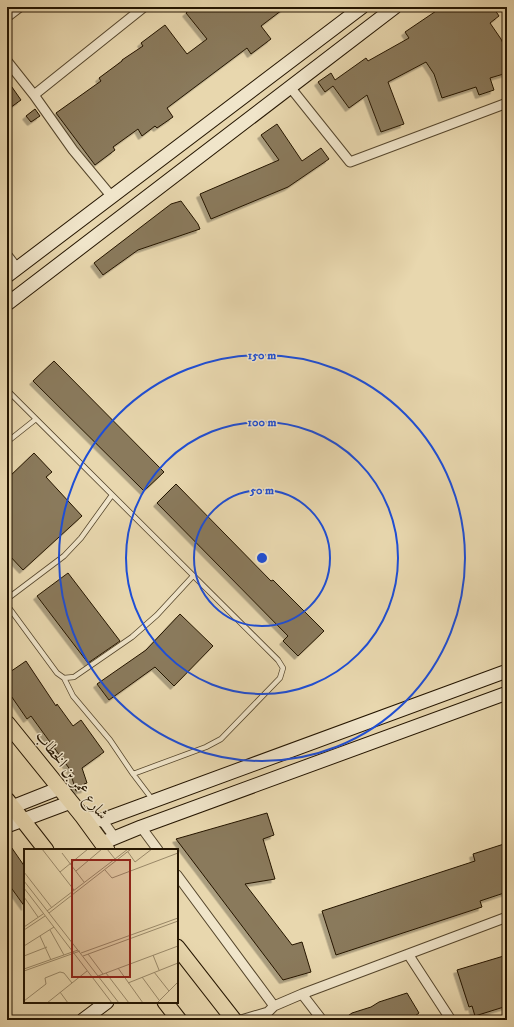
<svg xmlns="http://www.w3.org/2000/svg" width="514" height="1027" viewBox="0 0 514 1027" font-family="'IM FELL DW Pica',Amiri,serif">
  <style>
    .building { fill: #8a7a5b; stroke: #241501; filter: url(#shadow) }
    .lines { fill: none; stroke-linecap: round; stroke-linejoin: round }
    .lane-casing { stroke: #55462c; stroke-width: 6 }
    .street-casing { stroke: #55462c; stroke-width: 11 }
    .secondary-casing { stroke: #241501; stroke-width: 15 }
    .primary-casing { stroke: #241501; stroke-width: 17 }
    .lane { stroke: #f0e5ca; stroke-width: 4.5 }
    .street { stroke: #f0e5ca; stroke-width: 9 }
    .secondary { stroke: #f0e5ca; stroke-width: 13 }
    .primary { stroke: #e8d7ae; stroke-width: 15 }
    .ring { fill: none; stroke: #1d4ed8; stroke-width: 2 }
    .labels { text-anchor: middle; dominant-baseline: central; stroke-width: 3; stroke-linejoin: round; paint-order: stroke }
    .street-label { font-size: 16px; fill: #241501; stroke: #f0e5ca }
    .inset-road { fill: none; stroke: #9a8969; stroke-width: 1 }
    .view { fill: #8f2418; fill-opacity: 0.15; stroke: #8f2418; stroke-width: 2 }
    .inset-edge { fill: none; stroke: #241501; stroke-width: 2 }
    .centre { fill: #1d4ed8; stroke: #f0e5ca; stroke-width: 2 }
    .ring-label { font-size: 12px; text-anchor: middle; font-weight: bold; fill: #1d4ed8; stroke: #f0e5ca; stroke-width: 3; stroke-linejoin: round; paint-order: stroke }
  </style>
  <defs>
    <filter id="shadow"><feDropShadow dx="-3.5" dy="3.5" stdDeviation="0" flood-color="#0004"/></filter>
  </defs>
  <rect width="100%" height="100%" fill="#e8d7ae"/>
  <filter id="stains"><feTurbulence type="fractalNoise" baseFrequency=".005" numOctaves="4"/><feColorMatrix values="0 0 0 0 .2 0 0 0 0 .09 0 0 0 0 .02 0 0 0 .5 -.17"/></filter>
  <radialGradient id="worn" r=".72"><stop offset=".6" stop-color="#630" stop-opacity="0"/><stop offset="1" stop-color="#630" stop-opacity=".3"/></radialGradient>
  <path class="building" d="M193,7H286L261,26L271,39L251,54L247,48L167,108L173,117L157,128L155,126L142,136L138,129L113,147L115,150L95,165L56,113L101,81L99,78L122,61V60L143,46L141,43L165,25L187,54L207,39L186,13Z
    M442,7H493L499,16L490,23L501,39L507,52V73L490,78L494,90L479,95L476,87L442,98L434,74L426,62L388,82L404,124L381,132L367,95L349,108L333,86L325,92L318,82L331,73L335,80L366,58L368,61L409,38L405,32Z
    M7,80L21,100L7,110Z
    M35,109L40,116L31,122L26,116Z
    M277,124L302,161L321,148L329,159L288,187L211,219L200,194L279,160L261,135Z
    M181,201L198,224L200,229L138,250L103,275L94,263L171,204Z
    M54,361L164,472L144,491L33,381Z
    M34,453L52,472L46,477L82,516L23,570L7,553V479Z
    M176,484L271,581L273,580L324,631L298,656L283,641L288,636L157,503Z
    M68,573L120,641L88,663L37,596Z
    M180,614L213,646L174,686L155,667L109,700L97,684L146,650Z
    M26,661L56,706L57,704L73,726L81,720L104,752L82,768L87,783L84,784L85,789L76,791L71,775H74L31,716L27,719L7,690V674Z
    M267,813L274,835L263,839L275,879L245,884L292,945L302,942L311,972L283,980L176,839Z
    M7,841L25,867V907L7,882Z
    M507,843V892L480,901L482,907L336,955L322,911L475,861L473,854Z
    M507,955V1006L475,1016L472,1006L469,1007L457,970Z
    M407,993L419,1013L410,1020H342L352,1013L371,1007L379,1002Z"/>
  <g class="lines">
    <g class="lane-casing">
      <path id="lane" d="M7,390L278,660L283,668L280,678L221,739L206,747L133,774
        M7,442L36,419
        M7,599L64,556L81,538L112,495
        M7,605L57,673L64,678L74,677L132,637L157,615L193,576
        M64,678L73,696L110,740L133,774L152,799"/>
    </g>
    <g class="street-casing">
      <path id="street" d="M7,17L20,7
        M7,61L34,95L73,150L112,197
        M290,87L350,162L507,103
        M34,95L144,7
        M7,255L17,268
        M102,820L115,838
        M141,827L158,850
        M177,875L274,1006
        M408,954L451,1020
        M302,994L322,1020
        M241,1020L268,1012L274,1006L302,994L507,917"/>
    </g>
    <g class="secondary-casing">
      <path id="secondary" d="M7,276L362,7
        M7,304L395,7
        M7,809L60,788
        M83,817L102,820L507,671
        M7,826L71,802
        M102,843L141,827L507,693
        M83,1020L107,1002"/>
    </g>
    <g class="primary-casing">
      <path id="primary" d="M7,723L83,817L107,850
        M7,800L46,850
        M177,947L234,1020
        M165,1002L179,1020"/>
    </g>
    <use href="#lane" class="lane"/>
    <use href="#street" class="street"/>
    <use href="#secondary" class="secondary"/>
    <use href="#primary" class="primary"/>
  </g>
  <g class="ring">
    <circle cx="262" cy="558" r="68"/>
    <circle cx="262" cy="558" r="136"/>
    <circle cx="262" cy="558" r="203"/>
  </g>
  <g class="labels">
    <g class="street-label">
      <text transform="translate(72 775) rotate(52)">شارع عمر بن الخطاب</text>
    </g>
  </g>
  <g transform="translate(24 849)">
    <rect width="154" height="154" fill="#e8d7ae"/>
    <path class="inset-road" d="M18,0L50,41M83,0L91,10M104,3L111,13L128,0M38,4L60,33M81,21L88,29L154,4M52,22L78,0M0,23L28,59M36,23L64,0M0,32L95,154M0,39L88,154M0,48L14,68M23,62L104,0M25,64L107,0M0,78L19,65M0,81L21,67M26,81L40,106M16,87L27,111M0,97L30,78M57,104L154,69M64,105L79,125M129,106L135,121M0,107L23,98M59,107L154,72M94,119L119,154M0,120L54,101M0,122L56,102M130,123L145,142M82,124L105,154M74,127L154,97M118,128L135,151M104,134L154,114M36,143L44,154M0,152L22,135L21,129L36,123L40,124L48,134M23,154L63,122M133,154L154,133"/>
    <path class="view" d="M48,11H106V128H48Z"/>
    <rect width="154" height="154" class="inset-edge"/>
  </g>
  <circle cx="262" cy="558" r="6" class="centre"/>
  <g class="ring-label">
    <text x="262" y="359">150 m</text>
    <text x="262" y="426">100 m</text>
    <text x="262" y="494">50 m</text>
  </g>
  <rect width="514" height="1027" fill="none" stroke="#e8d7ae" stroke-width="24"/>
  <rect x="8" y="8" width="498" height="1011" fill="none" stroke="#241501" stroke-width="2"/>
  <rect x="12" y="12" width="490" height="1003" fill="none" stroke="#241501"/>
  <rect width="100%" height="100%" filter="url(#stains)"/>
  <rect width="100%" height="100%" fill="url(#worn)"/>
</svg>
